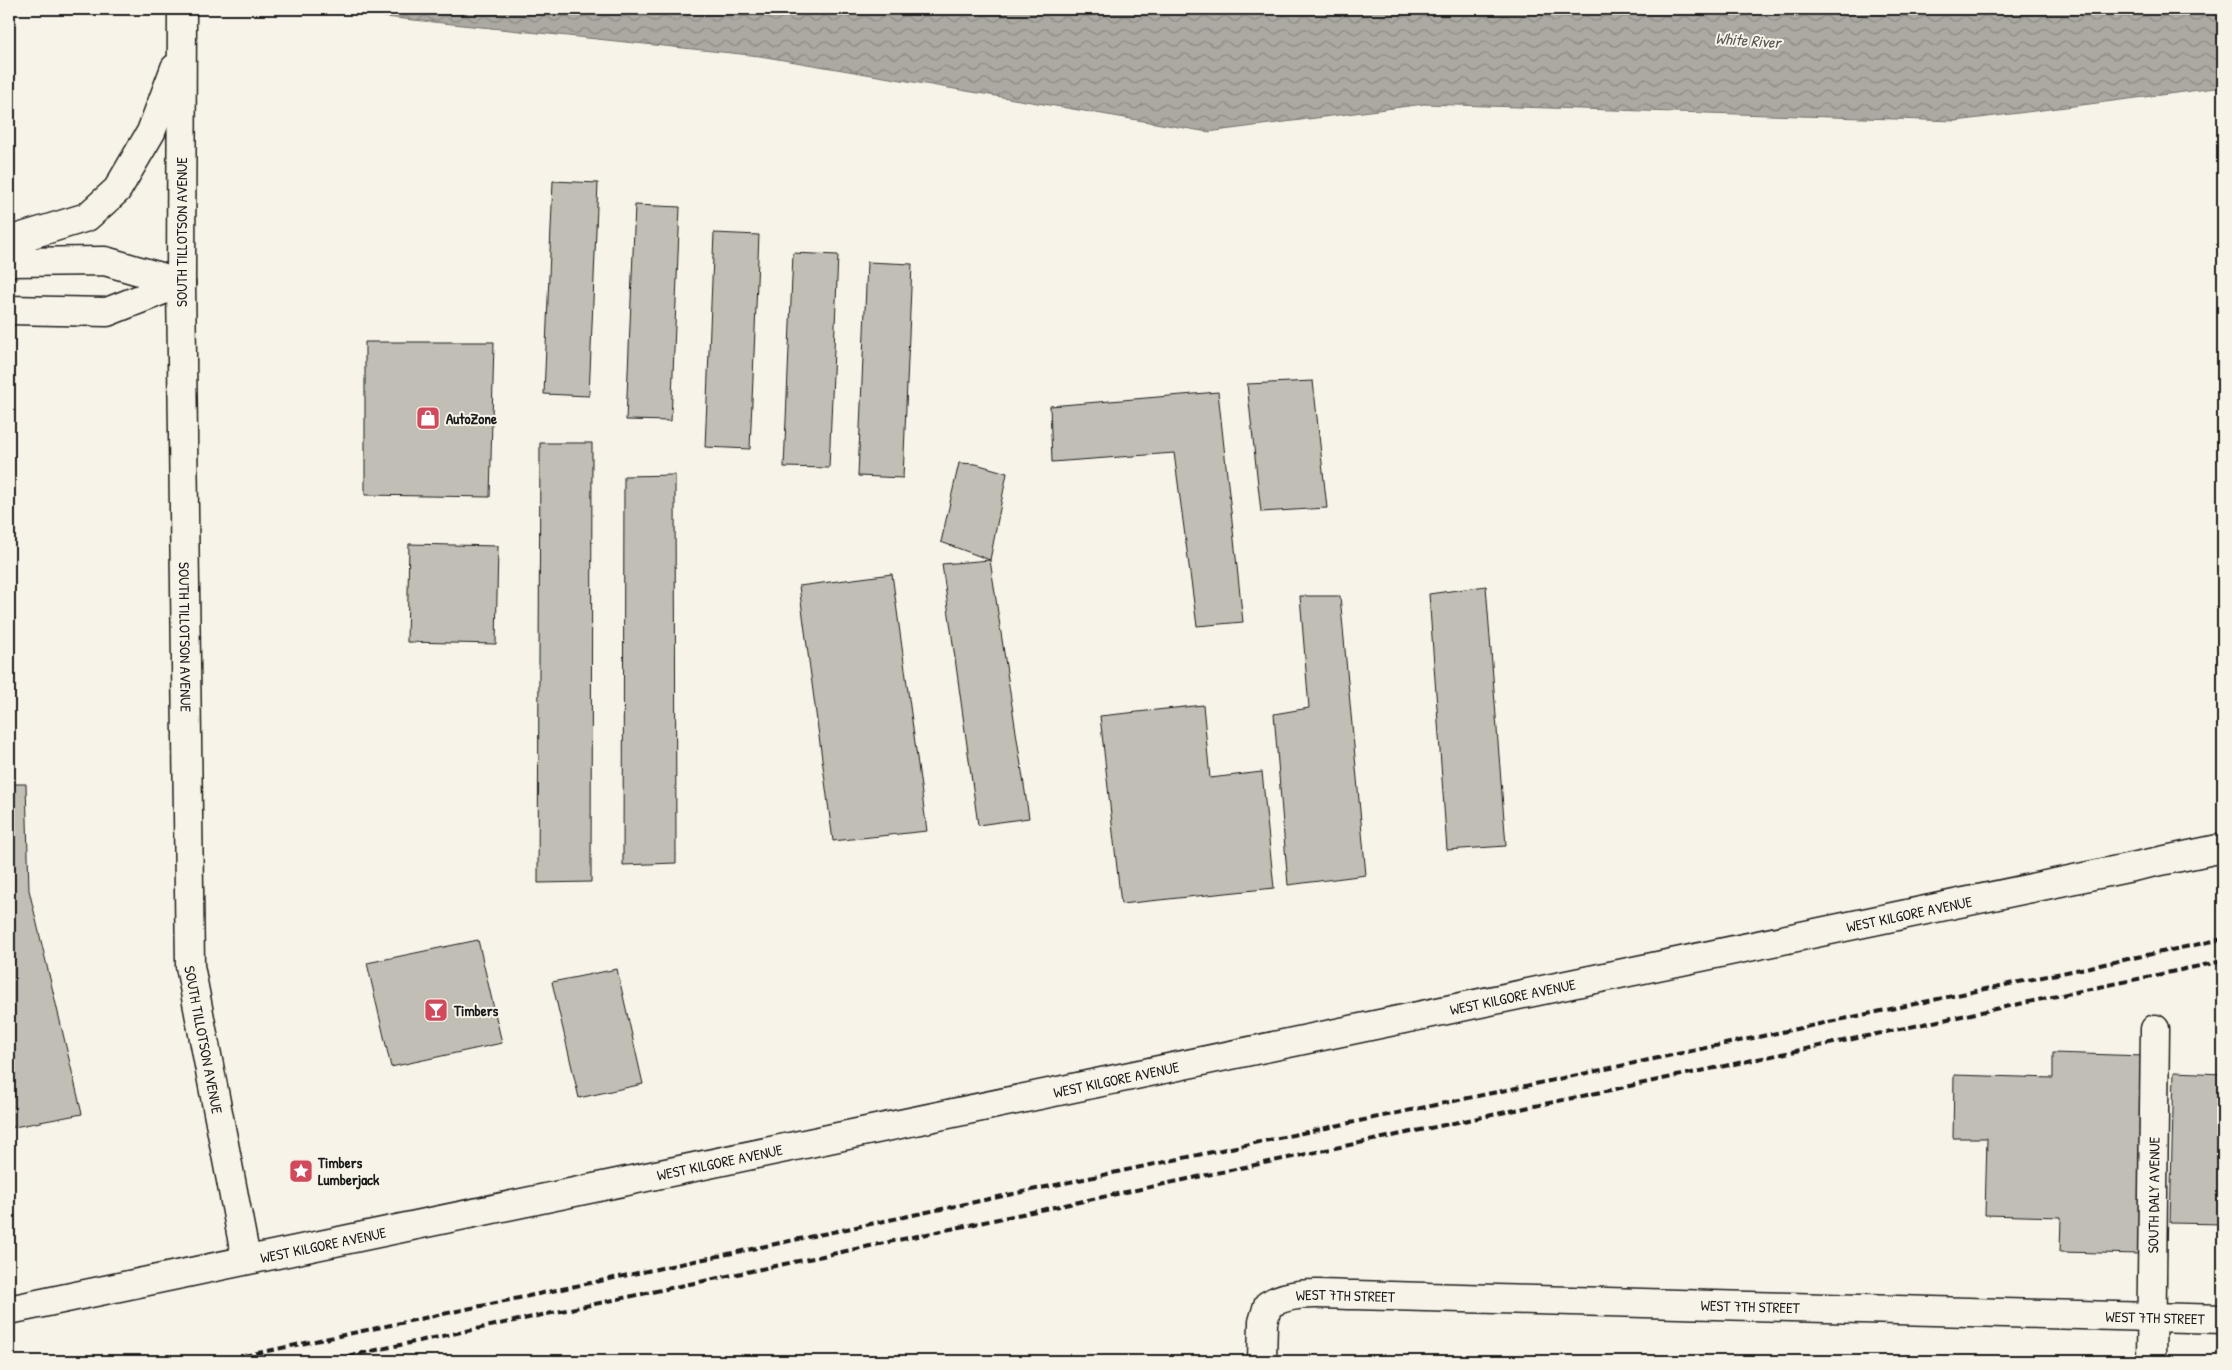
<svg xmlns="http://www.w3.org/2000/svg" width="2232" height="1370" viewBox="0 0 2232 1370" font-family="'Patrick Hand',sans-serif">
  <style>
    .water { fill: url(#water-waves); stroke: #72716c }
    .building { fill: #c0beb5; stroke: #1c1c1c }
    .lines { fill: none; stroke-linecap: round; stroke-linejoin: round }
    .minor-casing { stroke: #1c1c1c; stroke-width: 31 }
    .secondary-casing { stroke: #1c1c1c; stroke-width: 31 }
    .minor { stroke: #f7f3e8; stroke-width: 28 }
    .secondary { stroke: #f7f3e8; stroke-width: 28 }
    .rail { stroke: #1c1c1c; stroke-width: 4; stroke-dasharray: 8 4; stroke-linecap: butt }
    .labels { text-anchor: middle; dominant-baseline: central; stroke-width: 4; stroke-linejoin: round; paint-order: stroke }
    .street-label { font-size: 15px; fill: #1c1c1c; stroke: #f7f3e8 }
    .poi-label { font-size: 15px; font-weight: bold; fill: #1c1c1c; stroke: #f7f3e8; text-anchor: start }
    .water-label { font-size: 16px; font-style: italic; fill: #565452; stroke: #f7f3e8 }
  </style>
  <defs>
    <pattern id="water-waves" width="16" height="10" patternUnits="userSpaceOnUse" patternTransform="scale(1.25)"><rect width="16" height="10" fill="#aca9a2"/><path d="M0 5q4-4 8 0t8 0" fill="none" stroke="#8b8983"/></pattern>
  </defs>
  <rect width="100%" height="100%" fill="#f7f3e8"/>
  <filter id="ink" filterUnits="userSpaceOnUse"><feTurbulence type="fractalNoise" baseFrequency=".02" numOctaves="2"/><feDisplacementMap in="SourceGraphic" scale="10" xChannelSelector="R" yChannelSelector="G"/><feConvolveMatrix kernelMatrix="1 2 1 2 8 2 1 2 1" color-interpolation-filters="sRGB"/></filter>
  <g filter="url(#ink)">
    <path class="water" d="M308,9H2223V87L1956,121L1424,104L1208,132L760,56Z"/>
    <path class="building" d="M553,181L598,183L589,396L544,394Z
      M635,205L680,207L671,421L626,420Z
      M714,233L759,235L750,449L705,447Z
      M793,253L838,255L829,468L784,467Z
      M867,262L912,264L903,478L858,476Z
      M365,342H494L490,497L365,495Z
      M1313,381L1327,508L1261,512L1247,384Z
      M1218,392L1243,622L1197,626L1174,453L1052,462L1050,406Z
      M540,443H592L591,882L538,883Z
      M959,463L976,464L1007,473L990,560L941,542Z
      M675,475L676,863L623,865L624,476Z
      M409,544L498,546L496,644L407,642Z
      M990,560L1029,818L978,825L942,564Z
      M892,574L927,831L833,841L799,586Z
      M1486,586L1506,846L1447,850L1429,594Z
      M1300,596H1340L1366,875L1288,885L1274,714L1309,708Z
      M1203,705L1210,778L1262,772L1274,888L1121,904L1100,716Z
      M9,784H26L29,890L82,1114L9,1128Z
      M478,940L502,1043L391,1067L367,963Z
      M617,969L643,1084L579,1098L552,982Z
      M2053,1053L2144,1056L2139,1254L2060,1252L2061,1217L1985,1215L1987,1138H1953L1954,1075L2053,1078Z
      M2174,1072L2223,1074V1224L2170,1223Z"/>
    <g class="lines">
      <g class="minor-casing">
        <g id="minor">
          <path id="s1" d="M1262,1361L1263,1322L1268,1305C1293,1289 1327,1295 1355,1295L2223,1319"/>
          <path id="s2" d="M2151,1361L2155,1029"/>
        </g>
      </g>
      <g class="secondary-casing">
        <g id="secondary">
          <path id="s3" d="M182,9L181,283L190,966L246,1259"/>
          <path d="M9,241L87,217L117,190L151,132L175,68"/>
          <path d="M9,262L105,261L181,283"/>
          <path d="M9,310L107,312L181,283"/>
          <path id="s4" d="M9,1310L2223,848"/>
        </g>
      </g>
      <use href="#minor" class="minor"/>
      <use href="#secondary" class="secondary"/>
      <path class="rail" d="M220,1361L2223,939
        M324,1361L2223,961"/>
    </g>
  </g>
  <defs>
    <g id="shop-square" transform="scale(1.25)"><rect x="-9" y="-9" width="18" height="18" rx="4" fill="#d1495b" stroke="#f7f3e8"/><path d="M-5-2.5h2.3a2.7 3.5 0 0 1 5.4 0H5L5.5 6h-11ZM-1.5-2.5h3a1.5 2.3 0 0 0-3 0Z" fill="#fff"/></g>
    <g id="bar-square" transform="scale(1.25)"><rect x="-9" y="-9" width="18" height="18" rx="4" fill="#d1495b" stroke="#f7f3e8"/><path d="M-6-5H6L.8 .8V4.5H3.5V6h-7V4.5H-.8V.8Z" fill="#fff"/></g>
    <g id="sight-square" transform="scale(1.25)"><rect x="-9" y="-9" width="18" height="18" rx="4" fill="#d1495b" stroke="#f7f3e8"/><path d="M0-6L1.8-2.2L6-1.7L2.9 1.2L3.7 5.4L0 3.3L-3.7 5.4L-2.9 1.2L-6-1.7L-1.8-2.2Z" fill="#fff"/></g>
  </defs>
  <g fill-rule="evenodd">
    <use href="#shop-square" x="428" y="418"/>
    <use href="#bar-square" x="436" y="1010"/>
    <use href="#sight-square" x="301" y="1171"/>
  </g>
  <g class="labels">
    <g class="street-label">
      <text transform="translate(181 232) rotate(-90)">SOUTH TILLOTSON AVENUE</text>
      <text stroke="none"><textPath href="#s3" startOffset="628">SOUTH TILLOTSON AVENUE</textPath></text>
      <text stroke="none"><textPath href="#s4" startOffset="1941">WEST KILGORE AVENUE</textPath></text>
      <text stroke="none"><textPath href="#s4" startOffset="1536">WEST KILGORE AVENUE</textPath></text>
      <text stroke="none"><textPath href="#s3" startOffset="1032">SOUTH TILLOTSON AVENUE</textPath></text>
      <text stroke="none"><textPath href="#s4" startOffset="1131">WEST KILGORE AVENUE</textPath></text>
      <text stroke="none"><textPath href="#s4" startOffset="726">WEST KILGORE AVENUE</textPath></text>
      <text stroke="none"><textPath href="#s2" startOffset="166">SOUTH DALY AVENUE</textPath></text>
      <text stroke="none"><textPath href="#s4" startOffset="321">WEST KILGORE AVENUE</textPath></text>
      <text stroke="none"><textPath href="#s1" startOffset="136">WEST 7TH STREET</textPath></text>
      <text stroke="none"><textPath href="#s1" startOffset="541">WEST 7TH STREET</textPath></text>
      <text stroke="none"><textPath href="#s1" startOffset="946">WEST 7TH STREET</textPath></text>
    </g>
    <g class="poi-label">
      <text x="446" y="418">AutoZone</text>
      <text x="454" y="1010">Timbers</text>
      <text x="318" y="1162">Timbers<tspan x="318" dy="17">Lumberjack</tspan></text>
    </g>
    <g class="water-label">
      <text transform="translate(1748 40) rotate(4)">White River</text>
    </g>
  </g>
  <rect width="2232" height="1370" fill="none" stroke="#f7f3e8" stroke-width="30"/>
  <rect x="15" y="15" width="2202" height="1340" fill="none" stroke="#1c1c1c" stroke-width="2" filter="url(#ink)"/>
</svg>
